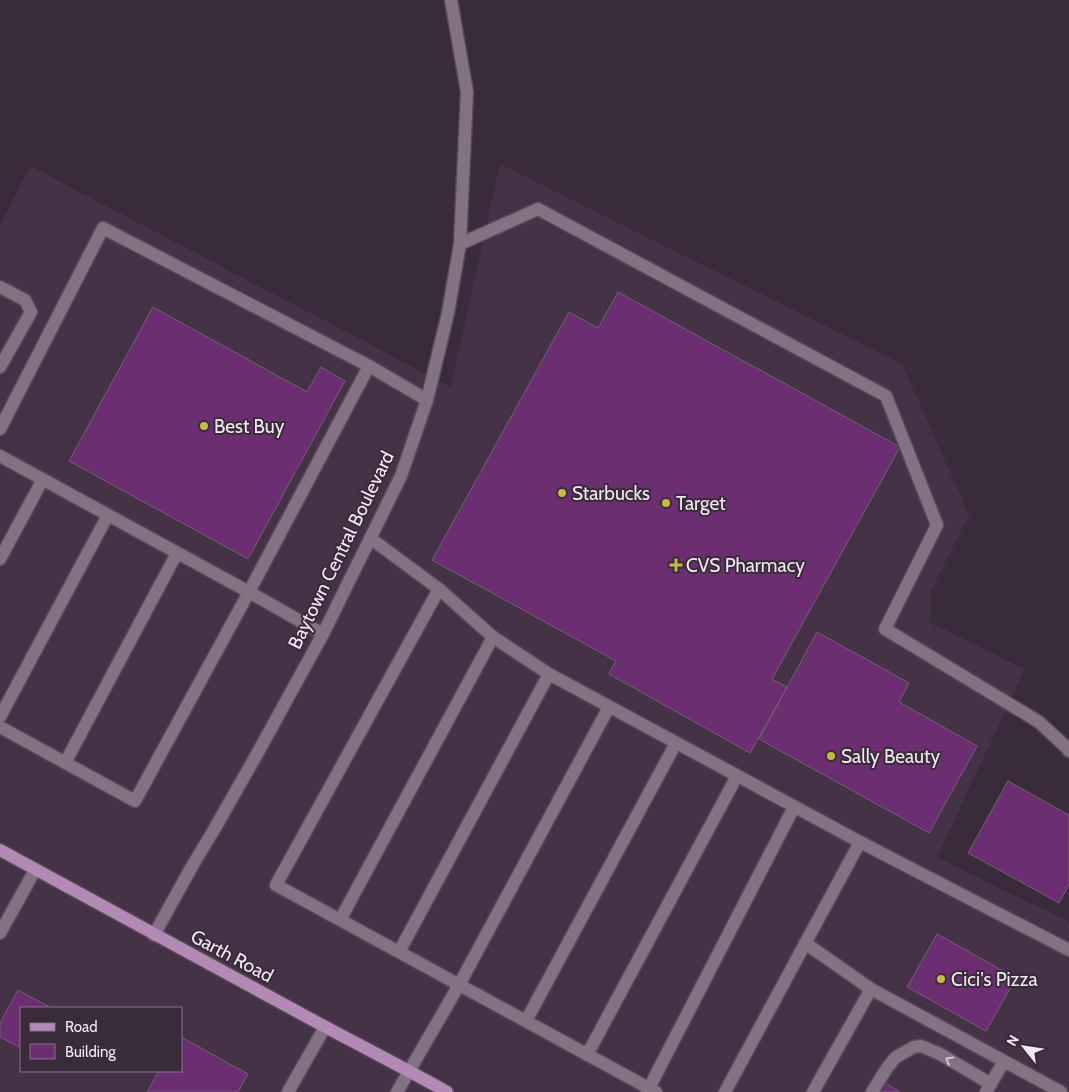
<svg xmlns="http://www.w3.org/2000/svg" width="1069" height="1092" viewBox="0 0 1069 1092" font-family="Cabin,sans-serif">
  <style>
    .built { fill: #453247; fill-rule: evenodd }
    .building { fill: #6b2f71; stroke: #716072 }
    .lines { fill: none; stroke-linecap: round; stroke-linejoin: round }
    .minor-casing { stroke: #574a58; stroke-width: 15 }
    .major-casing { stroke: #574a58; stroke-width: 15 }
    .minor { stroke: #837184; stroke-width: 12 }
    .major { stroke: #b28ab5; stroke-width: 12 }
    .oneway { stroke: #d1c4d1 }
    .poi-dot { fill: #c3bd3f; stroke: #3a2b3b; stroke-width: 2 }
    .labels { text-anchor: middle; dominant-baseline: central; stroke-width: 4; stroke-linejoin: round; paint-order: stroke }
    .poi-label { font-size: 19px; fill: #f2e8f2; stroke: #3a2b3b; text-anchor: start }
    .street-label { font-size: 19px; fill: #f2e8f2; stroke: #3a2b3b }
  </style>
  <rect width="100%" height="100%" fill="#3a2b3b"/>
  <path class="built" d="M500,164L902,364L969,515L931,591L929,622L1025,669L937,857L1069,922V1092H0V225L30,166L451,387ZM21,1008H181V1071H21Z"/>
  <path class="building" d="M618,292L900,447L772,679L787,687L750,753L609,674L616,661L432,560L569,312L598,328Z
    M153,307L307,392L321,367L345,381L248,559L69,461Z
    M817,632L909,683L899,702L977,746L929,833L759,739Z
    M1008,781L1069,815V885L1059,903L968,853Z
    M937,934L1016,978L986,1031L907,987Z
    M18,990L51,1008H21V1048L0,1037V1023Z
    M181,1037L248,1074L238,1092H147L159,1071H181Z
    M885,1083L900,1092H880Z"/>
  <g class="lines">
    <g class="minor-casing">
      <path id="minor" d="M460,244L538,209L886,396L937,525L885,629L1039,722L1066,747L1069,751
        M0,287L25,300L31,312L0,367
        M0,429L103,228L369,366L427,400
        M0,456L249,592L323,634
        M370,538L439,589L493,637L549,674L860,842L1069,950
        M0,559L43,479
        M439,589L276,885L656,1092
        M0,717L108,515
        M0,727L135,801L249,592L369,366
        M65,763L177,553
        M340,920L493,637
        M0,933L35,870
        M154,935L191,868L215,828L257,754L323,634L401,476L427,400L448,313L460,244L467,92L451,0
        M805,943L871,989
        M399,952L549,674
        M526,1021L676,743
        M587,1055L737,776
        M288,1092L325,1027
        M397,1092L459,985L609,707
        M647,1092L794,807
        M725,1092L860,842
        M813,1092L871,989L1061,1092
        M872,1092L887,1068L896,1057L914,1047L921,1046L940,1054L991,1084
        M986,1092L1004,1061"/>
    </g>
    <g class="major-casing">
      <path id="major" d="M0,850C102,906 204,962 307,1017C353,1042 401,1066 447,1092"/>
    </g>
    <use href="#minor" class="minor"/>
    <use href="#major" class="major"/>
  </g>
  <defs><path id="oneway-chevron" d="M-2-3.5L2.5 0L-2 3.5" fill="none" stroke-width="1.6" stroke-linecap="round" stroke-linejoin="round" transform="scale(1.25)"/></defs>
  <use class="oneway" href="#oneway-chevron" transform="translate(949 1060) rotate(-149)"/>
  <g class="poi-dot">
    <circle cx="204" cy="426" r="5"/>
    <circle cx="562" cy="493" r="5"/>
    <circle cx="666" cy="503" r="5"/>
    <path d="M673.5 557.5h5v5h5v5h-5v5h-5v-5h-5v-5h5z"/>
    <circle cx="831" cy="756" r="5"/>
    <circle cx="941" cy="979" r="5"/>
  </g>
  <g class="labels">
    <g class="poi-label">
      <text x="214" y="426">Best Buy</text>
      <text x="572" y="493">Starbucks</text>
      <text x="676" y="503">Target</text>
      <text x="686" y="565">CVS Pharmacy</text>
      <text x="841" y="756">Sally Beauty</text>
      <text x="951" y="979">Cici's Pizza</text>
    </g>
    <g class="street-label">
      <text transform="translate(341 550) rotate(-64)">Baytown Central Boulevard</text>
      <text transform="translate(232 956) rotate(28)">Garth Road</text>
    </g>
  </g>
  <rect x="20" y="1007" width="162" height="65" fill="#3a2b3b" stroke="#847784"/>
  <rect x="30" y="1023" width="25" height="8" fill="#b28ab5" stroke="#847784"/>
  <text x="65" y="1032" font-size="15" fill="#f2e8f2">Road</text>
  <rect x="30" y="1044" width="25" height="15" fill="#6b2f71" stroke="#847784"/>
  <text x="65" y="1057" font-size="15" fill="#f2e8f2">Building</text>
  <g transform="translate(1024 1047) rotate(300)" stroke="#3a2b3b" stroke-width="4" paint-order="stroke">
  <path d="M0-4L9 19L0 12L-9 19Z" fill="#f2e8f2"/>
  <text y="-8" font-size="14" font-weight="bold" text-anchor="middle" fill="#f2e8f2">N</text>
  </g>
</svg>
